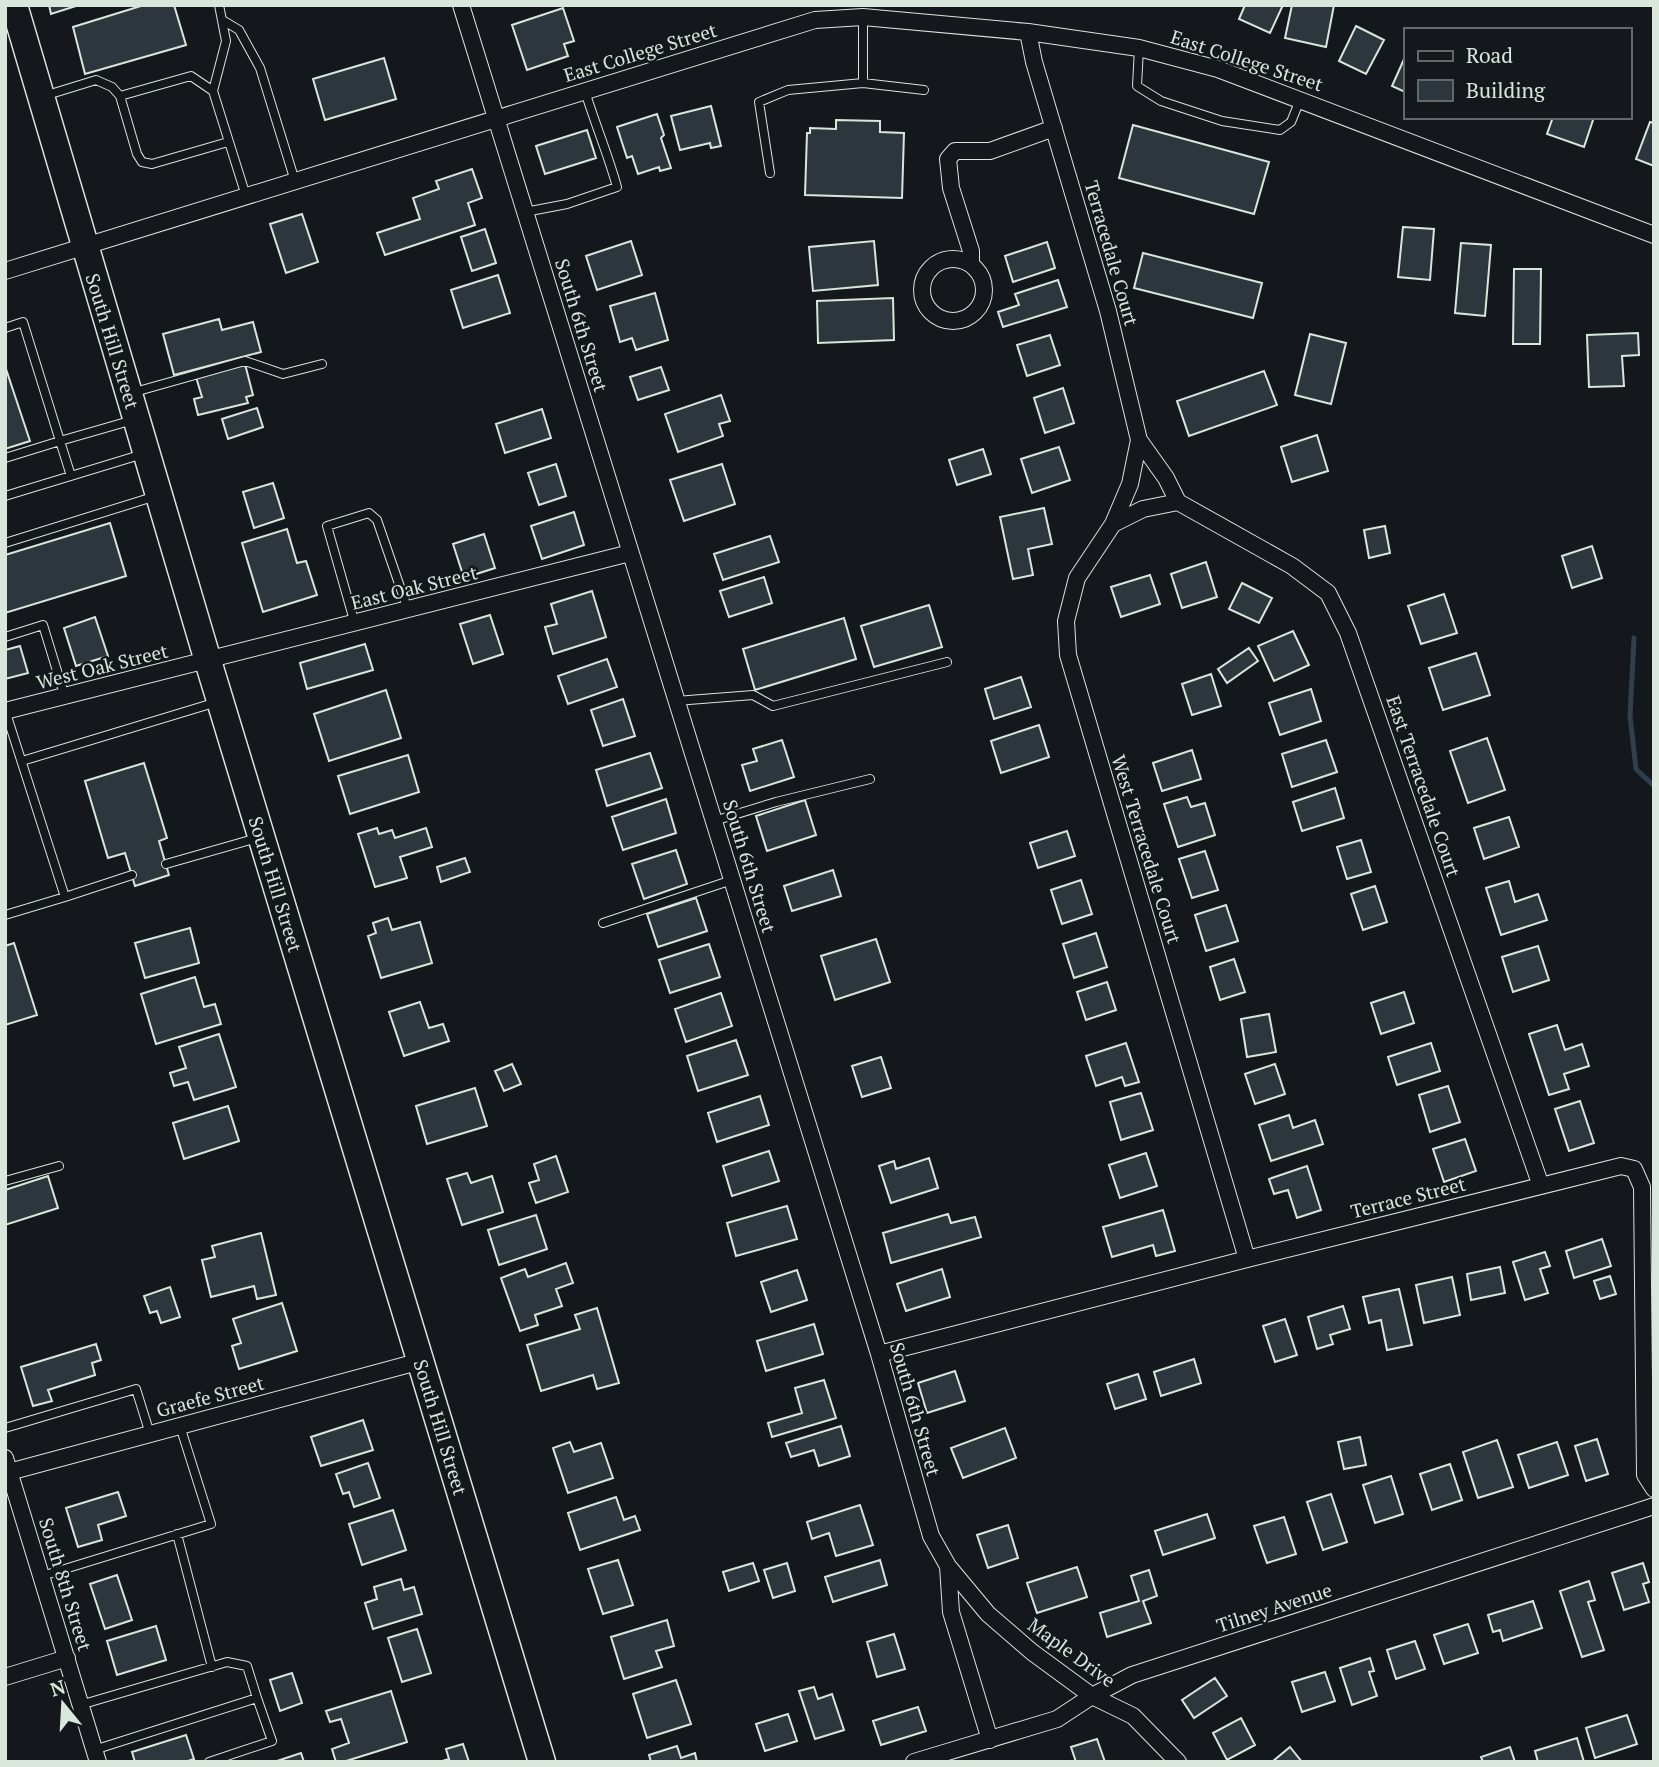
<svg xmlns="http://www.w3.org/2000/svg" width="1659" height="1767" viewBox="0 0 1659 1767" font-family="'PT Serif',serif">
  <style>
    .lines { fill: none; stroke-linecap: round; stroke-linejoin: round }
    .stream { stroke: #2f3f4d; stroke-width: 5 }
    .building { fill: #2c363c; stroke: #d8e6dc; stroke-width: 2 }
    .service-casing { stroke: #d8e6dc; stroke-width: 10 }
    .minor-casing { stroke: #d8e6dc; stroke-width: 18 }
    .primary-casing { stroke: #d8e6dc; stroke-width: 29 }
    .service { stroke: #14181c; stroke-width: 8 }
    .minor { stroke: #14181c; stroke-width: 16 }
    .primary { stroke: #14181c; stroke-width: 26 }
    .labels { text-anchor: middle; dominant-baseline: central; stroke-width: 5; stroke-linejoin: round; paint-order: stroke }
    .street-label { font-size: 19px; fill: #d8e6dc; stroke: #14181c }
  </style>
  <rect width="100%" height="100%" fill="#14181c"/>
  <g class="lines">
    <path class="stream" d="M1634,638L1630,716L1636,769L1654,786"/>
  </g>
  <path class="building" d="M49,5H79L51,14Z
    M144,5H174L186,45L85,74L73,27Z
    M1245,5H1283L1270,33L1239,19Z
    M1292,5H1334L1326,47L1285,38Z
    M563,8L574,41L564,44L568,56L527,70L512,25Z
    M1356,26L1384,40L1366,74L1339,61Z
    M1405,57V92L1392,86Z
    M384,58L396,99L325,120L313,79Z
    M711,106L721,146L711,148L710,143L680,150L671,116Z
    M657,114L664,135L661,138L671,168L660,171L659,167L638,174L632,156L627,158L617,127Z
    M1553,117H1594L1584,147L1547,134Z
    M836,120L880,121V132L904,133L902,198L805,195L807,133H810V128L836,129Z
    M1650,122L1654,123V166L1636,159Z
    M1133,125L1269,162L1254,214L1119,178Z
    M587,130L596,158L545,174L536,146Z
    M472,169L482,198L468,203L475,225L385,255L377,233L420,219L413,198L439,189L436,181Z
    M302,214L318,262L286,273L270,224Z
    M1403,227L1434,229L1430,280L1398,277Z
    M485,229L496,263L472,271L461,237Z
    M631,241L642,275L597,290L586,256Z
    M874,241L878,285L813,291L809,247Z
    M1047,242L1055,268L1013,282L1005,256Z
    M1461,243L1491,245L1485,316L1455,313Z
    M1143,253L1262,283L1253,318L1134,288Z
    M1514,269H1541L1540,344H1513Z
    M498,275L510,313L463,328L451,290Z
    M1058,280L1067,307L1003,327L998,312L1019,305L1015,294Z
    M655,293L668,340L636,350L632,338L620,342L610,306Z
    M893,298L894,340L818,343L817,301Z
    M219,319L222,330L253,322L261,352L174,375L163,334Z
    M1638,333L1639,355L1622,356L1624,386L1589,387L1587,335Z
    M1310,334L1346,343L1331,404L1295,395Z
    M1050,335L1060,365L1027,376L1017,345Z
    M245,364L253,395L246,397L248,403L198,415L194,399L202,397L196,377Z
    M5,366L30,441L5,449Z
    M661,367L669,390L638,400L630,377Z
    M1264,371L1277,405L1189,436L1177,401Z
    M1063,388L1074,423L1045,433L1034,398Z
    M721,395L730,421L719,424L723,436L678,452L665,414Z
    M257,408L263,427L228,439L222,419Z
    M542,409L551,438L505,453L496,424Z
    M1317,435L1328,471L1292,482L1281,447Z
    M1059,447L1070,480L1032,493L1021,459Z
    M983,449L991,474L957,485L949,460Z
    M556,464L566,496L539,505L528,473Z
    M722,464L735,504L684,521L670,480Z
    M273,483L284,518L254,528L243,492Z
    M1044,508L1052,544L1028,549L1033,575L1013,579L1000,517Z
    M574,512L584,545L542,559L531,526Z
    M110,523L126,576L5,613V555Z
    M1385,526L1390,553L1369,558L1364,530Z
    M287,529L297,563L306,561L317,595L263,612L242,543Z
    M484,534L495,568L464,578L453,544Z
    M770,536L779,562L723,580L714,554Z
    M1592,546L1602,578L1572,588L1562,556Z
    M1206,562L1217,597L1182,608L1171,574Z
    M1150,575L1160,604L1121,617L1111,587Z
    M764,577L772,603L729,617L720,591Z
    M1242,583L1272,598L1259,623L1229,609Z
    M592,591L606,637L553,654L545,627L557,624L551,604Z
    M1444,594L1457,633L1421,644L1408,606Z
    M929,605L942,647L874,667L861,626Z
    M490,615L503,654L473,664L460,624Z
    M95,617L108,656L76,666L64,628Z
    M844,618L856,659L755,690L743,649Z
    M1293,631L1309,665L1274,681L1258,646Z
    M365,644L373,670L307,689L300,663Z
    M20,646L28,673L5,679V650Z
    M1249,648L1258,661L1227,683L1218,669Z
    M1476,653L1490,695L1443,710L1429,668Z
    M607,659L617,687L568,704L558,676Z
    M1211,674L1221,706L1192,715L1182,684Z
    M1021,677L1031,707L994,719L985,689Z
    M1311,689L1321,721L1280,735L1269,703Z
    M386,690L401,738L329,761L314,714Z
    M623,699L635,736L603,746L591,710Z
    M1039,725L1049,757L1001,773L991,741Z
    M1487,738L1505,790L1468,803L1450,751Z
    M782,740L794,777L750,791L742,765L757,761L753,749Z
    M1326,740L1337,772L1292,787L1282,754Z
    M1192,750L1201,779L1162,791L1153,763Z
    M650,753L662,788L607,806L596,770Z
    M408,755L419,792L350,814L338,776Z
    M144,763L167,838L159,841L169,875L135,886L125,853L108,858L85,781Z
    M1335,788L1344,818L1302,831L1293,802Z
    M1187,797L1191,807L1205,803L1215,835L1178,847L1164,804Z
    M666,799L676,833L623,850L612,817Z
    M805,800L816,835L767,851L756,816Z
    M1509,817L1519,847L1484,859L1474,828Z
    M377,828L379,834L392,830L395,838L426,828L432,847L400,857L407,878L375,887L358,834Z
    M1067,831L1075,856L1038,868L1030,843Z
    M1361,840L1371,872L1347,879L1337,847Z
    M676,850L687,884L644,899L632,864Z
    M1205,851L1218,890L1192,898L1179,859Z
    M465,858L470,872L441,882L437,867Z
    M833,870L841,896L792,911L784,886Z
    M1081,880L1092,914L1062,924L1051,890Z
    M1509,881L1515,902L1538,894L1547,920L1501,935L1486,888Z
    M1375,886L1387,922L1363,930L1351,894Z
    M696,898L707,931L658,947L647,914Z
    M1226,905L1238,941L1206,951L1195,915Z
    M388,918L392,930L420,922L432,963L381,978L368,936L376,933L373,923Z
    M190,928L199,963L145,978L135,943Z
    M1096,933L1107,967L1074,978L1063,944Z
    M876,939L890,982L835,1000L821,956Z
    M14,943L37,1015L5,1025V946Z
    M709,944L720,977L670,993L659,960Z
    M1538,946L1549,980L1513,992L1502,957Z
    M1234,959L1245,992L1220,1000L1210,967Z
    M195,977L204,1007L215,1004L221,1024L156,1044L141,994Z
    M1107,982L1116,1010L1086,1020L1077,992Z
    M1404,992L1414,1023L1381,1034L1371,1003Z
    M721,993L732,1026L686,1042L675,1009Z
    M420,1002L429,1028L443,1024L449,1041L404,1056L389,1012Z
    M1269,1014L1276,1052L1247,1057L1241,1019Z
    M1557,1025L1565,1050L1582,1044L1589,1066L1564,1074L1569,1089L1549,1095L1529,1034Z
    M219,1034L236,1087L194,1100L188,1082L174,1086L170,1073L186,1068L179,1047Z
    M736,1040L748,1075L698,1091L687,1056Z
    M1126,1043L1139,1082L1125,1086L1122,1077L1096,1086L1086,1056Z
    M1431,1043L1440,1071L1397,1085L1388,1057Z
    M881,1057L891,1088L862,1097L852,1066Z
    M512,1064L521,1084L504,1091L495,1071Z
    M1275,1064L1285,1094L1255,1104L1245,1074Z
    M1448,1086L1460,1122L1430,1132L1419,1095Z
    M475,1088L487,1126L427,1144L416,1106Z
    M1141,1093L1153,1130L1121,1140L1110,1102Z
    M760,1096L769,1125L717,1142L708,1113Z
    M1580,1101L1594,1143L1569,1151L1555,1109Z
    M228,1106L239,1141L184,1159L173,1123Z
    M1289,1115L1293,1128L1315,1120L1323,1144L1271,1161L1259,1125Z
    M1465,1139L1476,1171L1444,1182L1433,1149Z
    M769,1151L779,1181L732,1196L723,1166Z
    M1146,1153L1157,1186L1120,1198L1109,1165Z
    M556,1156L568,1192L536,1203L529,1183L539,1180L534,1164Z
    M929,1158L938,1188L891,1203L879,1166L894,1161L896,1169Z
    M1307,1166L1321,1210L1297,1218L1288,1190L1274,1194L1269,1179Z
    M467,1173L471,1183L492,1176L503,1212L462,1225L447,1179Z
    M48,1176L58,1208L5,1225V1190Z
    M787,1206L797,1239L736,1256L727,1223Z
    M1163,1210L1175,1251L1156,1256L1153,1245L1112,1257L1103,1227Z
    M948,1214L951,1223L975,1217L981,1237L891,1263L883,1233Z
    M536,1215L547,1249L499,1265L488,1230Z
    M261,1233L276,1295L257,1299L254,1286L211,1297L202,1260L215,1257L212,1246Z
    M1602,1239L1611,1266L1574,1278L1566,1251Z
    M1545,1252L1550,1266L1540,1269L1548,1293L1525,1300L1513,1262Z
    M566,1263L573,1283L556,1289L562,1306L535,1315L538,1325L520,1331L501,1278L525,1269L528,1277Z
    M1500,1267L1505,1293L1471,1300L1467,1274Z
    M942,1269L950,1297L906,1311L897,1284Z
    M797,1270L807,1300L771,1312L761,1282Z
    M1610,1276L1616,1294L1600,1299L1594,1281Z
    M1452,1277L1460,1315L1424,1323L1416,1285Z
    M170,1287L180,1317L161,1323L157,1311L150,1313L144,1296Z
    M1399,1289L1412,1345L1387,1350L1381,1320L1369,1323L1363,1297Z
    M282,1303L297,1351L239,1369L232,1346L241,1343L233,1319Z
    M1343,1306L1350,1329L1330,1335L1333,1344L1317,1349L1308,1317Z
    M597,1308L619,1383L597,1389L593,1375L541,1391L527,1345L580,1329L575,1315Z
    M1285,1319L1297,1355L1275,1362L1263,1326Z
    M814,1324L823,1354L766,1371L757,1341Z
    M96,1344L101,1360L92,1363L95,1375L48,1390L52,1401L33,1406L21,1367Z
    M1194,1359L1201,1383L1161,1396L1154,1372Z
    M955,1371L965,1401L927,1413L918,1383Z
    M1138,1374L1146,1399L1115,1409L1107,1384Z
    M824,1380L836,1418L772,1437L768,1423L802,1413L795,1388Z
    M363,1420L373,1450L321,1466L311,1437Z
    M841,1426L850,1456L819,1466L814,1450L791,1457L786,1443Z
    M1005,1428L1016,1458L963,1478L951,1448Z
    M1360,1437L1366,1465L1344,1469L1338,1442Z
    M1597,1439L1608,1474L1586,1481L1575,1446Z
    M1497,1440L1513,1487L1478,1498L1463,1452Z
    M570,1442L574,1452L601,1443L613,1478L568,1493L553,1448Z
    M1557,1442L1568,1475L1529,1488L1518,1455Z
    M368,1463L380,1498L354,1507L349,1492L343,1494L336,1474Z
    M1450,1464L1462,1500L1432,1510L1420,1474Z
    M1391,1476L1403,1514L1375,1523L1363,1485Z
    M118,1492L126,1516L98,1525L102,1540L78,1547L66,1508Z
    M1331,1494L1347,1542L1323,1550L1307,1502Z
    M616,1497L624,1520L635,1516L640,1530L580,1550L568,1513Z
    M860,1505L873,1545L836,1556L829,1533L812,1539L807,1522Z
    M393,1510L406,1550L362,1565L349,1524Z
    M1207,1514L1215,1538L1163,1555L1155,1531Z
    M1284,1517L1296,1554L1267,1563L1254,1526Z
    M1008,1525L1018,1558L988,1568L977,1535Z
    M618,1560L633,1605L603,1614L588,1569Z
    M880,1560L887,1585L833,1602L825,1577Z
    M753,1563L759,1581L729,1591L723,1572Z
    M787,1563L795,1591L773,1598L764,1570Z
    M1643,1563L1649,1582L1643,1584L1649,1602L1624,1610L1612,1573Z
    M1077,1567L1087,1597L1037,1613L1027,1583Z
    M1149,1570L1157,1596L1143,1601L1151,1623L1107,1637L1100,1613L1139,1601L1131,1576Z
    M117,1575L132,1620L105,1629L90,1584Z
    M401,1579L404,1590L414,1587L422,1614L373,1629L365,1603L377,1599L374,1587Z
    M1589,1581L1595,1600L1588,1602L1604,1650L1582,1657L1560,1591Z
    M1533,1601L1542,1628L1503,1641L1500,1630L1493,1632L1488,1615Z
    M667,1620L674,1646L656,1651L662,1667L624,1679L611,1637Z
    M1468,1624L1478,1653L1444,1664L1434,1635Z
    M156,1626L166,1660L117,1675L107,1641Z
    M417,1629L431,1673L402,1682L388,1638Z
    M894,1634L905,1669L877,1677L867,1642Z
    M1415,1641L1425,1669L1396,1679L1387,1650Z
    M1370,1658L1374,1671L1369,1672L1377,1696L1352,1705L1340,1668Z
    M1325,1672L1335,1701L1302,1712L1292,1682Z
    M292,1673L302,1703L280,1711L270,1680Z
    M1215,1678L1227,1696L1194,1718L1182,1700Z
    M676,1680L691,1724L647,1738L633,1694Z
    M814,1687L818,1699L832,1694L844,1730L815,1739L799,1691Z
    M391,1691L407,1742L343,1762H336L332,1749L349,1743L341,1719L330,1722L326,1711Z
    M918,1707L926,1731L881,1745L873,1721Z
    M788,1714L797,1741L765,1751L756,1724Z
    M1627,1715L1637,1744L1595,1758L1586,1728Z
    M1241,1718L1255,1745L1227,1760L1213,1733Z
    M186,1735L194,1759L185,1762H135L132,1752Z
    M1577,1738L1584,1762H1538L1535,1751Z
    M1097,1739L1105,1762H1076L1071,1747Z
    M463,1744L469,1762H439L449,1759L446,1749Z
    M677,1746L681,1758L695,1753L697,1762H651L649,1755Z
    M1290,1747L1302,1762H1272Z
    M1510,1747L1515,1762H1483L1481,1757Z
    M301,1753L304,1762H274Z"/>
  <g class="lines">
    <g class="service-casing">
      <path id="service" d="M224,21L239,30L260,68L295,181
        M1139,48L1137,86L1161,101L1222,121L1280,130L1291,122L1300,100
        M863,83L924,90
        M213,91L226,41L219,5
        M44,96L96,80L112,87L120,96
        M228,142L152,164L142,162L137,154L120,96L191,76L213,91L246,196
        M770,173L759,102L788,90L863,83V17
        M525,212L567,204L617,187C608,154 595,124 585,91
        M5,328L23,322L60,441L133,420
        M131,393L245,361L283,374L322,364
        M5,458L60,441L71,476
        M5,496L143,454
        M5,543L156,496
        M355,624L327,526L369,513L377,520L408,610
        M5,637L43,625L65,697
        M676,701L753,695L773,706L947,662
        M5,710L65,897L132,875
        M22,761L217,702
        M714,821L776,802L870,779
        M166,864L257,838
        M5,915L65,897
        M603,923L732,880
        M5,1181L59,1166
        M5,1428L136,1389L150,1434
        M177,1534L212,1667
        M42,1576L211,1524L180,1426
        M80,1705L227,1662L247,1666L257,1698
        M94,1750L257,1698L272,1741L209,1762"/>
    </g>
    <g class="minor-casing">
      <path id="minor" d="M461,5L879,1354L931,1536L948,1566L951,1612L990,1740
        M1028,32L1034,62L1108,311L1139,440L1166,478L1178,502L1292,566L1328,593L1348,633L1541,1186
        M922 290a31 31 0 1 1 62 0a31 31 0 1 1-62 0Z
        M971,264V251L951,188L948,159L955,151H990L1054,128
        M5,271L815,20L863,17L1028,32L1139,48L1218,69L1654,235
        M1178,502L1143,509L1113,524L1077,578L1066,621L1068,655L1247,1259
        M1113,524L1130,484L1139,440
        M5,711L630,553
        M879,1354L1247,1259L1621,1166L1634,1169L1642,1187L1645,1475L1654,1489
        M5,1458L98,1762
        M9,1472L421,1361
        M948,1566L988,1614L1032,1652L1092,1696L1133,1716L1178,1762
        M5,1677L67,1658
        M914,1762L1057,1719L1092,1696L1132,1675L1654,1506"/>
    </g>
    <g class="primary-casing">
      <path id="primary" d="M14,5L208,661L542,1762"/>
    </g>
    <use href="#service" class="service"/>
    <use href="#minor" class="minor"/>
    <use href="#primary" class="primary"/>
  </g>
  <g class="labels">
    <g class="street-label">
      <text transform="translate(640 52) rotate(-17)">East College Street</text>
      <text transform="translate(1247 60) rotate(18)">East College Street</text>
      <text transform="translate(1112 253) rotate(74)">Terracedale Court</text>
      <text transform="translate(582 325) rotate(73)">South 6th Street</text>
      <text transform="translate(113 341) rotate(73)">South Hill Street</text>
      <text transform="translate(414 587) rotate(-14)">East Oak Street</text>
      <text transform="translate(102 666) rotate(-14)">West Oak Street</text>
      <text transform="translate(1424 786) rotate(71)">East Terracedale Court</text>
      <text transform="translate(1147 849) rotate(73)">West Terracedale Court</text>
      <text transform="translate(750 866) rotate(73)">South 6th Street</text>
      <text transform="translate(276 884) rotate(73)">South Hill Street</text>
      <text transform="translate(1408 1197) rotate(-14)">Terrace Street</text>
      <text transform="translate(210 1396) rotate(-15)">Graefe Street</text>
      <text transform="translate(916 1409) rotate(74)">South 6th Street</text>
      <text transform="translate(441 1427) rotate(73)">South Hill Street</text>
      <text transform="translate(66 1584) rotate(73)">South 8th Street</text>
      <text transform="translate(1274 1607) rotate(-18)">Tilney Avenue</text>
      <text transform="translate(1072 1652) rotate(36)">Maple Drive</text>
    </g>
  </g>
  <rect width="1659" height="1767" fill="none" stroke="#d8e6dc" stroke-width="14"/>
  <rect x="1404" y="28" width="228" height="91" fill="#14181c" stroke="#626a69" stroke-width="2"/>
  <rect x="1418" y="51" width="35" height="10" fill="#14181c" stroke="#626a69" stroke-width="2"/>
  <text x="1466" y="63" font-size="21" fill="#d8e6dc">Road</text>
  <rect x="1418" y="80" width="35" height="21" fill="#2c363c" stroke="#626a69" stroke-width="2"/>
  <text x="1466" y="98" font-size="21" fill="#d8e6dc">Building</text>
  <g transform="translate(63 1704) rotate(342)" stroke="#14181c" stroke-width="5" paint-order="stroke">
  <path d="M0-5L12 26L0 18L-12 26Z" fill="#d8e6dc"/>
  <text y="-10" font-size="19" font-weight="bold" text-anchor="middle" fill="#d8e6dc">N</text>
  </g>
</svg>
